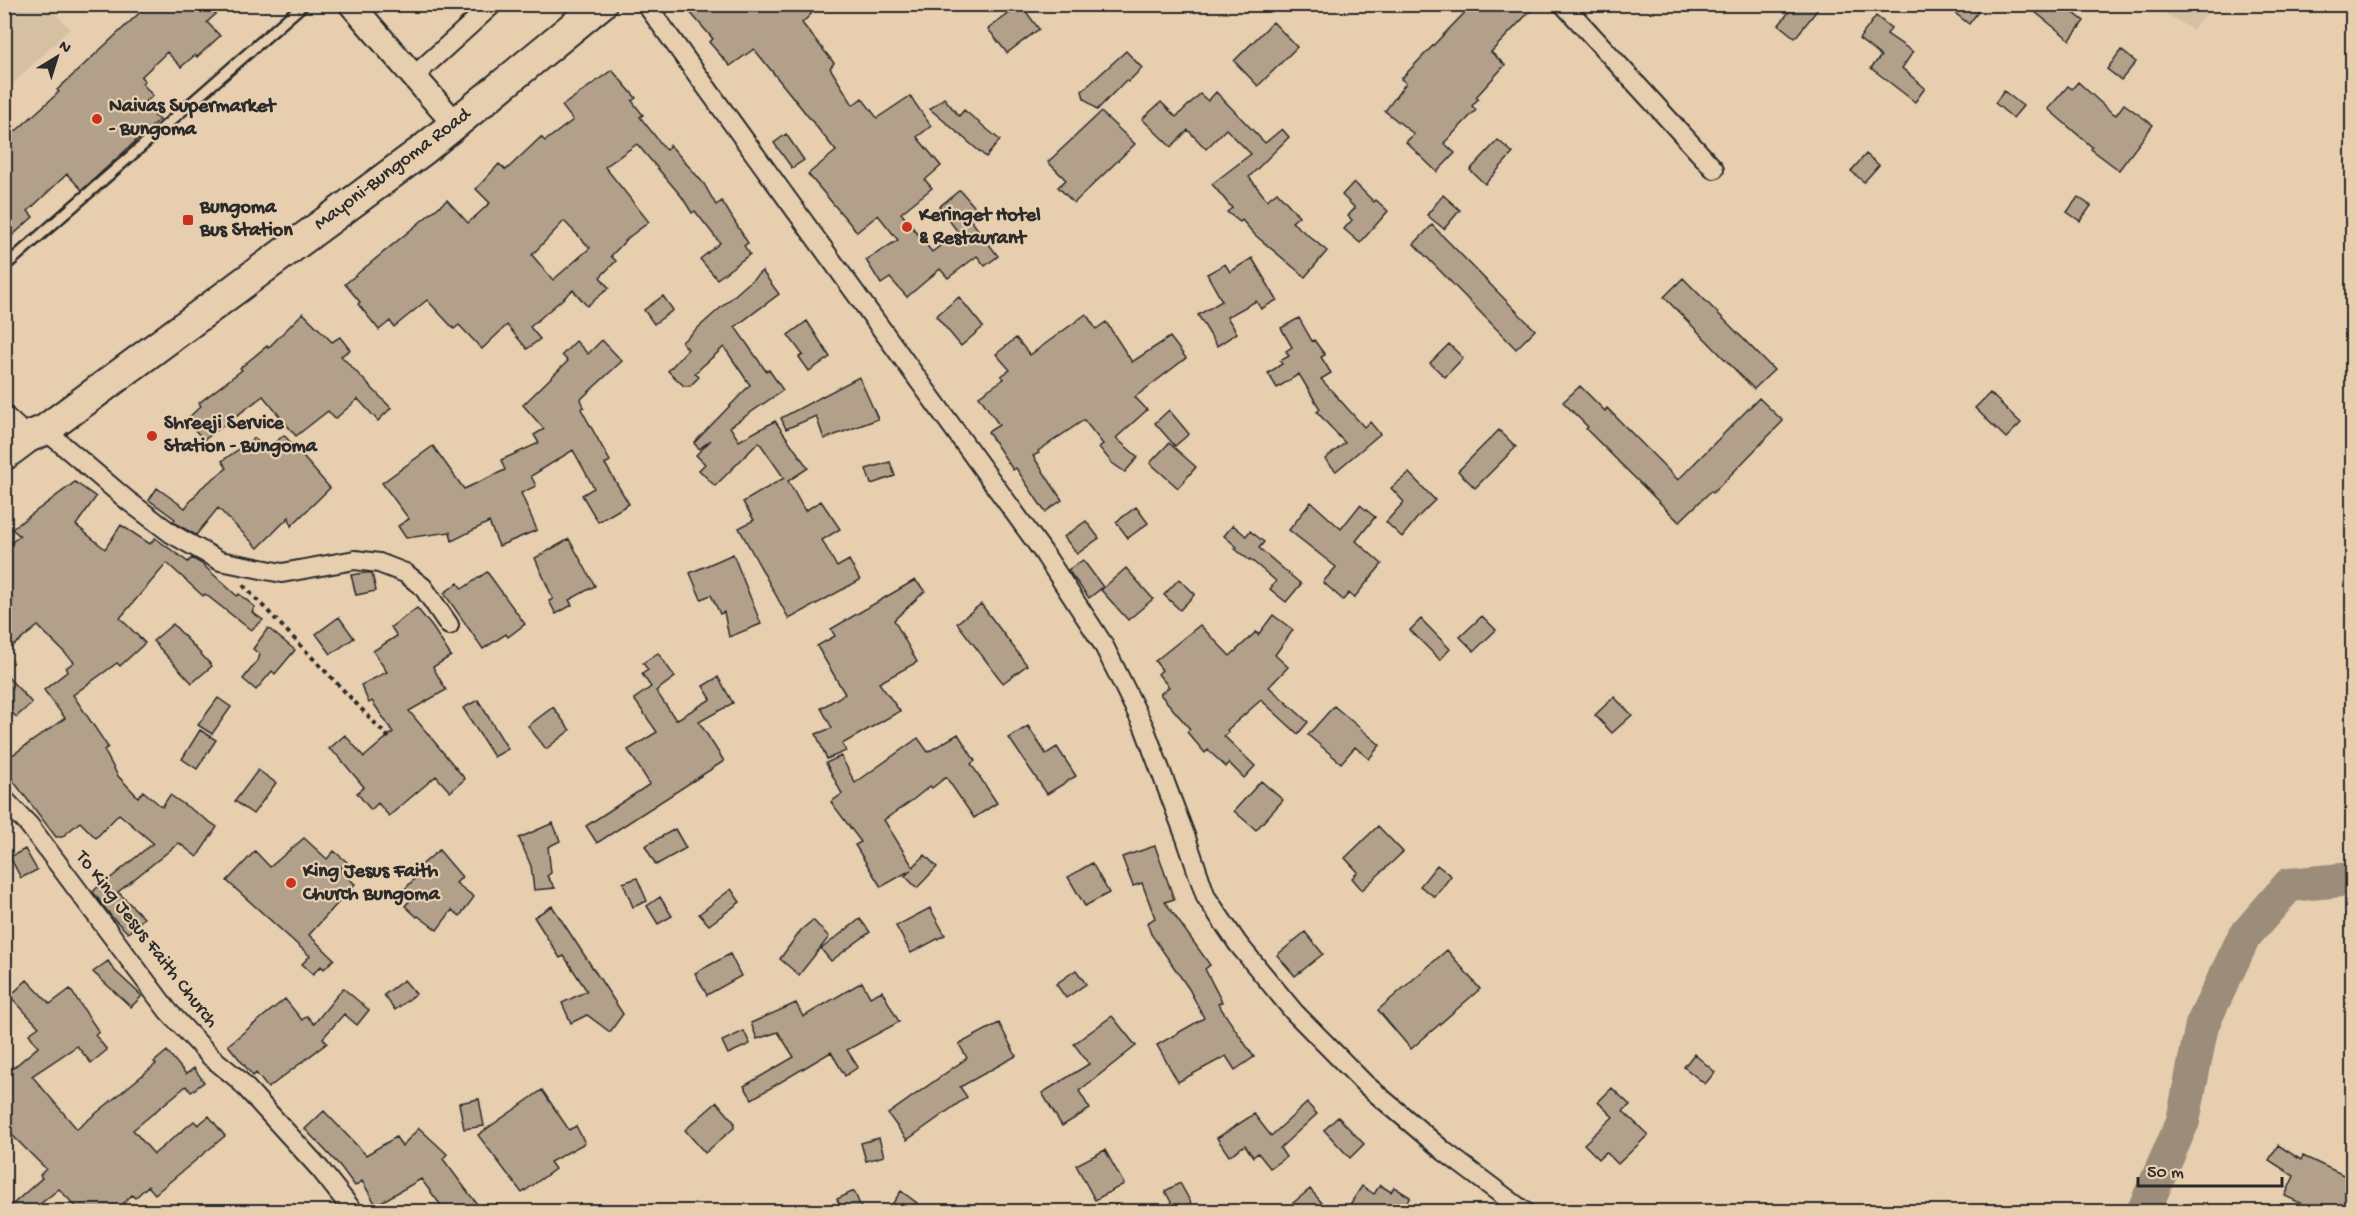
<svg xmlns="http://www.w3.org/2000/svg" width="2357" height="1216" viewBox="0 0 2357 1216" font-family="'Gochi Hand',sans-serif">
  <style>
    .built { fill: #d6c0a4 }
    .lines { fill: none; stroke-linecap: round; stroke-linejoin: round }
    .river { stroke: #9c8d7a; stroke-width: 34 }
    .building { fill: #b2a08b; stroke: #2b2b2b; stroke-width: 1.5; fill-rule: evenodd }
    .service-casing { stroke: #2b2b2b; stroke-width: 14 }
    .minor-casing { stroke: #2b2b2b; stroke-width: 22 }
    .tertiary-casing { stroke: #2b2b2b; stroke-width: 28 }
    .primary-casing { stroke: #2b2b2b; stroke-width: 34 }
    .path { stroke: #2b2b2b; stroke-width: 4; stroke-dasharray: 4.5 4.5; stroke-linecap: butt }
    .service { stroke: #e6ceaf; stroke-width: 9 }
    .minor { stroke: #e6ceaf; stroke-width: 18 }
    .tertiary { stroke: #e6ceaf; stroke-width: 24 }
    .primary { stroke: #e6ceaf; stroke-width: 30 }
    .poi-dot { fill: #c8321e; stroke: #e6ceaf; stroke-width: 2 }
    .labels { text-anchor: middle; dominant-baseline: central; stroke-width: 4.5; stroke-linejoin: round; paint-order: stroke }
    .poi-label { font-size: 20px; font-weight: bold; fill: #2b2b2b; stroke: #e6ceaf; text-anchor: start }
    .street-label { font-size: 20px; fill: #2b2b2b; stroke: #e6ceaf }
  </style>
  <rect width="100%" height="100%" fill="#e6ceaf"/>
  <filter id="ink" filterUnits="userSpaceOnUse"><feTurbulence type="fractalNoise" baseFrequency=".0167" numOctaves="2"/><feDisplacementMap in="SourceGraphic" scale="12" xChannelSelector="R" yChannelSelector="G"/><feConvolveMatrix kernelMatrix="1 2 1 2 8 2 1 2 1" color-interpolation-filters="sRGB"/></filter>
  <g filter="url(#ink)">
    <path class="built" d="M5,4L47,5L70,29L5,91Z
      M2153,5H2214L2192,30Z"/>
    <g class="lines">
      <path class="river" d="M2143,1212L2183,1121L2202,1025L2244,937L2289,885L2352,879"/>
    </g>
    <path class="building" d="M149,4H207L216,14L207,22L220,36L197,57L195,55L181,67L167,52L141,77L145,81L142,83L153,96L143,104L159,120L82,190L67,174L28,211L33,217L4,243V134L12,127L16,131L59,92L57,90Z
      M683,4H821L802,23L834,63L830,68L853,105L862,98L877,118L910,96L931,126L917,137L941,166L925,180L932,188L901,213L932,252L958,232L939,207L960,190L979,212L970,219L998,256L985,266L977,256L948,278L940,269L907,297L890,278L881,284L866,260L898,240L878,215L857,232L808,174L836,151L754,49L730,66L709,42L713,39Z
      M1473,4H1537L1491,52L1505,65L1476,97L1478,99L1472,106L1476,110L1444,143L1455,153L1437,172L1406,142L1414,134L1385,111L1406,83L1401,79Z
      M1795,4H1822L1795,38L1779,25Z
      M1943,4H1984L1969,24Z
      M2025,4H2062L2084,21L2070,40Z
      M1021,5L1039,29L1007,53L988,29Z
      M1876,16L1891,28L1887,34L1913,52L1902,68L1925,88L1915,102L1871,68L1881,56L1859,39Z
      M1273,22L1297,47L1258,86L1234,61Z
      M2121,50L2136,62L2121,80L2107,69Z
      M1126,51L1142,68L1128,82L1126,80L1097,110L1084,98L1082,91Z
      M612,70L636,98L632,101L643,115L640,117L666,150L670,145L704,184L716,205L722,201L748,243L744,246L750,254L717,279L700,259L720,243L695,211L692,213L682,197L637,144L605,167L649,222L629,237L611,256L616,261L600,277L609,288L587,306L573,290L530,327L540,339L527,349L507,325L482,349L459,325L454,329L427,300L394,327L390,321L379,330L358,304L360,302L345,284L447,200L468,223L490,203L476,189L499,164L506,170L541,137L545,141L573,120L562,106ZM564,221L590,248L553,280L532,255Z
      M2078,82L2111,112L2116,115L2124,104L2153,125L2119,170L2091,149L2092,147L2048,109L2068,86L2072,89Z
      M2004,91L2023,106L2013,118L1995,103Z
      M1216,92L1265,143L1282,129L1289,137L1249,177L1267,200L1277,192L1299,216L1292,222L1327,251L1305,277L1255,235L1242,220L1240,222L1227,212L1232,208L1212,184L1251,154L1226,129L1206,149L1188,130L1171,147L1142,119L1161,102L1176,117L1200,94L1208,101Z
      M944,98L959,116L964,110L1000,140L986,157L930,109Z
      M1101,112L1135,144L1074,203L1058,187L1066,180L1048,162Z
      M786,134L804,160L792,168L774,143Z
      M1498,140L1513,153L1485,184L1470,170Z
      M1866,154L1879,165L1864,182L1851,171Z
      M1354,182L1374,202L1376,200L1388,211L1360,243L1344,229L1352,220L1348,216L1355,208L1342,195Z
      M1443,195L1460,210L1444,229L1427,215Z
      M2078,197L2091,206L2080,221L2067,212Z
      M1432,225L1535,330L1516,349L1414,244Z
      M1252,258L1277,300L1261,309L1256,301L1227,317L1237,333L1217,346L1198,315L1222,301L1207,274L1225,264L1230,272Z
      M762,271L779,294L735,327L766,371L769,370L783,390L730,427L739,441L775,421L808,468L788,481L805,511L821,501L840,529L822,540L837,567L849,560L860,580L789,619L739,528L754,520L743,502L784,478L759,442L715,486L699,470L705,464L696,455L711,440L699,449L694,443L750,385L724,347L695,373L699,377L690,386H684L668,371L688,349L682,342Z
      M1683,278L1774,370L1754,389L1664,297Z
      M663,296L673,310L654,324L644,310Z
      M959,297L983,327L961,346L936,316Z
      M303,313L332,342L340,337L350,350L341,356L391,408L378,421L358,399L335,419L328,411L296,436L263,396L204,440L186,420L201,406L199,403L242,370L240,368L267,346L268,348Z
      M1086,314L1096,329L1106,322L1132,362L1170,337L1186,358L1135,397L1147,410L1116,438L1138,457L1125,472L1112,463L1099,447L1103,444L1084,420L1038,451L1039,453L1033,456L1062,500L1045,512L1016,468L1013,470L988,432L999,425L979,396L1004,379L1001,376L1010,370L996,354L1016,338L1030,355Z
      M1299,318L1312,341L1314,340L1325,355L1321,357L1331,373L1321,379L1364,427L1370,422L1380,434L1336,471L1325,459L1345,443L1317,412L1320,409L1299,374L1277,388L1268,373L1282,364L1280,361L1289,356L1286,351L1292,347L1281,328Z
      M807,321L830,357L809,371L799,357L803,355L788,335Z
      M602,340L622,361L581,399L584,407L581,409L610,461L605,464L629,504L598,522L582,495L594,488L573,450L531,476L536,486L521,493L537,530L499,546L489,522L452,541L450,532L406,538L398,526L409,519L382,483L433,446L464,489L505,470L501,460L539,443L534,435L544,429L523,405L568,361L562,355L576,341L588,354Z
      M1449,344L1463,358L1445,377L1430,363Z
      M859,377L878,419L824,439L816,416L786,429L781,418Z
      M1580,386L1605,411L1607,408L1678,480L1759,398L1783,421L1713,493L1711,491L1679,522L1586,429L1588,427L1563,402Z
      M1990,393L2021,423L2006,438L1975,408Z
      M1169,410L1189,434L1175,446L1155,423Z
      M1499,430L1516,447L1475,488L1458,471Z
      M284,435L330,488L291,526L289,517L258,548L218,508L196,535L178,525L173,521L175,519L149,500L157,488L185,508L201,488L227,468L222,461L255,438L265,451Z
      M1169,443L1196,467L1178,488L1150,463Z
      M890,462L895,476L871,484L866,469Z
      M1409,473L1435,500L1418,517L1402,537L1386,522L1404,502L1391,488Z
      M75,482L96,497L76,525L105,549L121,525L150,544L155,538L188,562L192,558L202,564L237,596L239,594L255,607L252,612L263,620L251,630L205,594L203,596L167,563L120,618L145,643L120,666L117,663L73,695L108,747L104,750L118,776L138,797L143,791L162,807L170,795L217,827L197,857L179,843L118,892L144,918L128,933L111,916L93,892L105,879L107,881L153,843L119,814L96,838L80,822L62,837H56L11,778L4,784V761L65,718L44,690L68,671L66,668L74,662L38,626L4,653V548L20,536L12,529Z
      M1311,502L1341,529L1360,505L1375,517L1356,541L1382,564L1354,598L1349,593L1343,600L1323,582L1336,567L1289,530Z
      M1136,507L1148,523L1128,538L1116,522Z
      M1086,521L1099,538L1077,554L1064,537Z
      M1233,525L1246,536L1250,531L1264,542L1259,548L1301,584L1286,602L1270,589L1276,581L1250,559L1249,560L1235,549L1237,547L1224,536Z
      M569,539L595,586L569,600L572,605L556,614L549,601L553,599L535,558Z
      M733,554L761,624L729,637L724,612L720,614L711,595L701,599L690,573Z
      M1083,560L1103,587L1089,598L1068,570Z
      M1126,568L1153,599L1128,620L1101,590Z
      M487,572L525,624L508,637L506,634L483,649L444,593L458,583L462,589Z
      M365,573H372L376,591L356,595L351,575Z
      M1179,579L1195,594L1180,610L1164,595Z
      M915,580L925,591L894,620L917,662L879,683L900,711L842,744L846,751L827,759L816,734L832,728L821,708L845,694L817,646L835,636L831,629Z
      M981,604L1027,665L1003,683L957,623Z
      M417,608L433,628L451,656L433,667L446,690L409,711L465,779L450,792L436,776L389,816L378,803L371,810L357,793L364,787L338,756L329,749L345,735L364,757L393,732L372,701L369,703L361,685L387,672L373,651L397,636L391,627Z
      M1273,615L1293,630L1275,655L1288,667L1269,687L1308,722L1298,734L1261,700L1227,730L1229,732L1224,736L1255,766L1244,778L1229,763L1226,767L1208,750L1205,753L1187,732L1190,729L1160,694L1169,687L1158,674L1162,670L1155,661L1200,625L1230,656L1256,632L1258,635Z
      M1482,616L1496,630L1474,651L1460,637Z
      M339,617L354,638L331,654L316,634Z
      M1421,619L1450,649L1440,660L1410,630Z
      M173,624L212,666L192,683L153,641Z
      M268,628L295,650L275,674L272,671L256,690L243,679L258,660L260,655L253,649Z
      M658,653L675,677L656,691L676,720L711,699L703,686L718,677L733,703L699,722L724,761L597,843L586,826L650,784L628,750L657,732L634,699L651,687L642,674L648,670L643,663Z
      M4,673L32,703L16,717L4,704Z
      M1614,697L1632,715L1612,733L1595,715Z
      M218,698L231,707L212,734L198,725Z
      M478,700L508,749L494,757L463,708Z
      M1334,706L1380,745L1369,759L1355,747L1341,763L1308,735Z
      M553,707L570,730L546,749L528,726Z
      M1028,726L1046,754L1057,747L1076,776L1047,794L1009,738Z
      M200,730L216,740L197,769L182,759Z
      M958,734L975,761L971,764L997,803L974,818L946,777L932,788L930,786L914,799L884,820L913,867L925,855L937,867L917,888L905,876L911,870L881,887L855,845L861,842L831,802L842,794L826,763L841,756L855,783L918,738L928,752Z
      M258,770L276,783L253,814L235,801Z
      M1261,781L1283,800L1256,830L1234,811Z
      M553,823L560,841L548,847L551,873L547,876L555,888L534,890L531,866L519,838Z
      M1378,826L1403,852L1362,890L1352,878L1358,872L1345,858Z
      M675,829L686,848L656,865L645,846Z
      M304,838L327,859L334,851L347,862L339,870L355,884L309,935L334,959L324,969L321,966L313,974L302,964L310,956L227,881L255,851L270,867Z
      M1155,846L1174,899L1165,902L1210,965L1205,969L1222,1002L1218,1004L1254,1057L1235,1070L1226,1056L1178,1082L1157,1045L1204,1018L1189,989L1151,934L1147,923L1155,918L1142,883L1133,886L1122,857Z
      M25,849L37,870L21,878L10,857Z
      M439,850L462,877L456,883L474,897L460,916L452,910L437,930L418,916L417,917L405,906L411,899L403,891L421,872L418,868Z
      M1092,863L1109,893L1085,906L1068,877Z
      M1437,865L1451,876L1435,897L1420,886Z
      M637,878L647,901L633,907L623,883Z
      M731,889L740,902L709,925L699,914Z
      M660,897L672,916L658,924L647,906Z
      M552,906L623,1014L610,1032L587,1015L571,1023L562,1003L587,991L564,956L560,958L534,917Z
      M930,908L945,935L911,953L896,926Z
      M860,919L870,932L831,961L821,949Z
      M813,920L829,937L799,975L780,959L801,930Z
      M1305,932L1323,954L1295,976L1277,955Z
      M1447,950L1480,989L1411,1049L1378,1010Z
      M730,954L741,976L707,995L695,973Z
      M108,961L115,971L142,996L131,1007L93,972Z
      M1076,970L1086,984L1066,998L1056,984Z
      M27,980L50,1004L70,989L99,1032L95,1035L107,1050L91,1063L77,1046L32,1076L77,1129L156,1064L154,1062L167,1051L186,1074L194,1068L204,1082L191,1092L186,1086L133,1130L154,1154L194,1121L198,1125L209,1116L225,1136L155,1194L148,1186L135,1198L132,1195L115,1212H81L59,1189L30,1212H4L42,1178L40,1175L46,1169L4,1127V1060L13,1068L38,1047L29,1034L39,1027L10,996Z
      M404,980L416,994L395,1010L384,995Z
      M862,982L870,997L882,991L899,1022L847,1050L858,1067L845,1076L831,1052L752,1099L744,1086L794,1057L778,1032L757,1039L751,1023L796,1003L803,1017Z
      M343,988L369,1010L357,1025L344,1014L323,1038L327,1043L268,1088L256,1073L253,1076L228,1045L285,999L302,1020L307,1016L314,1024Z
      M1112,1016L1136,1046L1079,1091L1090,1109L1062,1126L1042,1093L1089,1064L1074,1044Z
      M999,1023L1016,1056L960,1087L967,1097L907,1140L888,1114L967,1058L959,1044Z
      M744,1031L750,1044L728,1054L722,1041Z
      M1694,1054L1715,1072L1705,1084L1684,1067Z
      M1612,1088L1630,1105L1623,1111L1648,1135L1618,1164L1606,1152L1599,1159L1584,1144L1613,1117L1598,1102Z
      M542,1090L569,1130L576,1126L585,1143L550,1162L555,1169L522,1193L478,1135Z
      M479,1099L484,1126L464,1129L459,1103Z
      M717,1102L734,1122V1128L705,1153L685,1130Z
      M1307,1103L1317,1114L1280,1148L1286,1157L1270,1168L1258,1153L1253,1157L1245,1145L1229,1156L1217,1138L1254,1114L1271,1136Z
      M324,1111L366,1155L396,1137L402,1146L419,1128L447,1154L443,1159L483,1212H446L421,1179L376,1205L362,1181L355,1186L340,1166L305,1129Z
      M1338,1117L1364,1144L1350,1158L1324,1130Z
      M879,1138L884,1156L866,1161L861,1143Z
      M2278,1145L2301,1160L2303,1156L2352,1179V1212H2320L2285,1196L2294,1176L2269,1160Z
      M1105,1150L1124,1184L1095,1200L1076,1165Z
      M1180,1183L1191,1203L1176,1211L1165,1191Z
      M1380,1185L1391,1192L1394,1187L1410,1197L1401,1212H1345L1362,1186L1374,1194Z
      M1310,1189L1322,1203L1313,1212H1282Z
      M854,1191L863,1212H843L837,1199Z
      M901,1191L917,1203L911,1212H887Z"/>
    <g class="lines">
      <g class="service-casing">
        <path id="service" d="M4,267L304,4"/>
      </g>
      <g class="minor-casing">
        <path id="minor" d="M646,4L1043,552L1103,644L1144,727L1186,838L1206,897L1238,944L1294,1012L1365,1084L1445,1152L1525,1212
          M1563,4L1714,169
          M414,76L493,4
          M4,415L28,437
          M45,430L127,500L172,534L220,561L282,573L355,560L379,563L405,573L423,587L449,625
          M4,799L29,825L168,1011L211,1057L238,1079L320,1169L354,1212"/>
      </g>
      <g class="tertiary-casing">
        <path id="tertiary" d="M351,4L455,124"/>
      </g>
      <g class="primary-casing">
        <path id="primary" d="M4,455L28,437L45,430L423,150L601,4"/>
      </g>
      <path class="path" d="M243,585L391,740"/>
      <use href="#service" class="service"/>
      <use href="#minor" class="minor"/>
      <use href="#tertiary" class="tertiary"/>
      <use href="#primary" class="primary"/>
    </g>
  </g>
  <g class="poi-dot">
    <circle cx="97" cy="119" r="6"/>
    <rect x="182" y="214" width="12" height="12" rx="3"/>
    <circle cx="907" cy="227" r="6"/>
    <circle cx="152" cy="436" r="6"/>
    <circle cx="291" cy="883" r="6"/>
  </g>
  <g class="labels">
    <g class="poi-label">
      <text x="109" y="107">Naivas Supermarket<tspan x="109" dy="23">- Bungoma</tspan></text>
      <text x="200" y="208">Bungoma<tspan x="200" dy="23">Bus Station</tspan></text>
      <text x="919" y="216">Keringet Hotel<tspan x="919" dy="23">&amp; Restaurant</tspan></text>
      <text x="164" y="424">Shreeji Service<tspan x="164" dy="23">Station - Bungoma</tspan></text>
      <text x="303" y="872">King Jesus Faith<tspan x="303" dy="23">Church Bungoma</tspan></text>
    </g>
    <g class="street-label">
      <text transform="translate(393 170) rotate(-37)">Mayoni-Bungoma Road</text>
      <text transform="translate(146 940) rotate(52)">To King Jesus Faith Church</text>
    </g>
  </g>
  <rect width="2357" height="1216" fill="none" stroke="#e6ceaf" stroke-width="24"/>
  <rect x="12" y="12" width="2333" height="1192" fill="none" stroke="#2b2b2b" stroke-width="2" filter="url(#ink)"/>
  <g transform="translate(57 57) rotate(38)" stroke="#e6ceaf" stroke-width="4.5" paint-order="stroke">
  <path d="M0-4.5L10 22L0 15L-10 22Z" fill="#2b2b2b"/>
  <text y="-9" font-size="16" font-weight="bold" text-anchor="middle" fill="#2b2b2b">N</text>
  </g>
  <path d="M2138 1177v9h144v-9" fill="none" stroke="#2b2b2b" stroke-width="3"/>
  <text x="2147" y="1177" font-size="18" fill="#2b2b2b" stroke="#e6ceaf" stroke-width="4.5" paint-order="stroke">50 m</text>
</svg>
